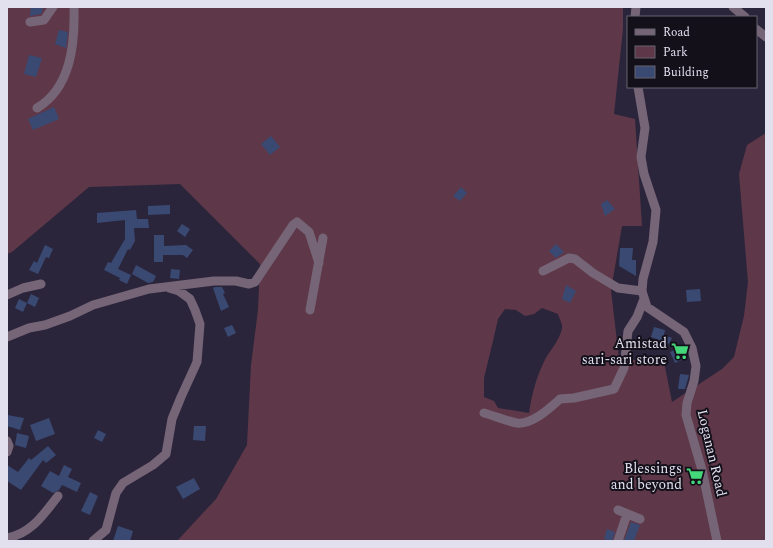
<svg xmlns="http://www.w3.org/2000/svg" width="773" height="548" viewBox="0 0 773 548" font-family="Spectral,serif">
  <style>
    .green { fill: #5e3848; fill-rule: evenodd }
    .building { fill: #394972 }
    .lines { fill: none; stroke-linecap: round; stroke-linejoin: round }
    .minor { stroke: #766577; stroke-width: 9 }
    .labels { text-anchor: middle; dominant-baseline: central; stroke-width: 4; stroke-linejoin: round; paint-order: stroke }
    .poi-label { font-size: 14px; fill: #e2dfef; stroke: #13101a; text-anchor: end }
    .street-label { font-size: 14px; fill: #e2dfef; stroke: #13101a }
  </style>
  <rect width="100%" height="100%" fill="#2b253c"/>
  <path class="green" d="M7,7H623V29L614,114L635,119L642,226H622L611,290L619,359L664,362L672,402L722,369L734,357L744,316L748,282L739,174L747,145L766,133V541H177L216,499L247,445L251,365L258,310L260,264L180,184L89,187L12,252L7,254ZM542,308L558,314C559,318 563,324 562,329C559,340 553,347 547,356C537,374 532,393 529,413L498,408L494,401L484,397V378L493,341L498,319L505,309L516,310L525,316L534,314Z"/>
  <path class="building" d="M31,7H43L42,12L41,14L30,16Z
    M59,30L68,32L66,48L55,44Z
    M29,55L42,58L36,77L24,74Z
    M54,107L59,119L33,130L28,119Z
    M271,136L280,147L270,155L261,144Z
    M461,187L467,193L460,201L453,196Z
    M607,200L615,209L605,216L601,204Z
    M170,205V214L148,215V206Z
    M136,210L137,219H148L149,228H134L135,241L130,250L128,249L118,269L131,275L127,284L119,280L120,278L104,270L108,262L111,263L125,239V220L97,223V213Z
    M182,224L190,229L185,237L177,231Z
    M154,235H164V246L186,245L193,250L187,258L183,255H163V262H154Z
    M556,244L564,252L556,258L549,251Z
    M45,245L53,249L49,258L46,257L38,274L29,270L34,261L37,263Z
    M620,248H633L632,260H636V276L619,266Z
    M136,265L156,276L153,282L148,283L132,274Z
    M171,269L180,270L179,279L170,278Z
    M566,285L576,291L570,303L562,299Z
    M215,287H222L225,293L223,294L229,307L221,311L213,288Z
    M700,289L701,301L687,302L686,290Z
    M31,294L39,298L35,307L27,303Z
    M19,299L27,303L23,312L15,308Z
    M232,325L236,333L228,337L224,328Z
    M654,327L665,330L664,335L672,338L669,344L651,337Z
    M681,347L686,358L675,363L670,352Z
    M680,374L689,375L685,389H678Z
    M7,415L24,418L20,430L7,426Z
    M49,418L55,434L36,441L30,425Z
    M194,426H206L205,441L193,440Z
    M98,430L106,434L102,442L94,438Z
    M17,433L29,436L26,448L15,445Z
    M48,446L56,455L46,463L43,460L21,490L7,481V465L18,472L29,458L31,460Z
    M64,465L72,469L68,477L81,483L77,492L62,485L59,490L53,493L41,486L50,471L59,476Z
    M194,478L200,489L183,499L176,487Z
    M90,492L98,496L90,515L81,511Z
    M631,522L640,525L634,541H624Z
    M118,526L133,531L130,541H113Z
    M607,529L615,532L612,541L604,539Z"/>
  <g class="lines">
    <path class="minor" d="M733,7L745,17
      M635,17L636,7
      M30,22L44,20L53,7
      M756,29L766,37
      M638,87L645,128L641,157L644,174L656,210L653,242L643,279L642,291L647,307L684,332L692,348L696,366L694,381L687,403L686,415L702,470L717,541
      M37,108C71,88 75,44 74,7
      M543,271L569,258L575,259L593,273L618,288L642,291
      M7,295L23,288L41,284
      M310,310L323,238
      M7,337L29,328L45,325L70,316L93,305L149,289L214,281H236L249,284L255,282L293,225L297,222L309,232L319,263
      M484,413C495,416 506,421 517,423C532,425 550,408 560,399L574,398L614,389L624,368L628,331L637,317L644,299
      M7,441L9,446L7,452
      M618,510L640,519
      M7,538C31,534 44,514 58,496
      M93,541L106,530L116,493L123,483L153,465L166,454L172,419L181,397L197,362L200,324L195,310L190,299L179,291L169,288
      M618,541L627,514"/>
  </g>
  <defs>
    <g id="supermarket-bare" transform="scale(1.38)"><path d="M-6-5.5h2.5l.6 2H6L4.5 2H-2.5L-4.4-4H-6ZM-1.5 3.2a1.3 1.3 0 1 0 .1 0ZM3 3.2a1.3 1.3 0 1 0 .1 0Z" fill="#44d77a" stroke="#13101a" stroke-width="2.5" paint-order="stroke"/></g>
  </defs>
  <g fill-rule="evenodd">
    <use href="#supermarket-bare" x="680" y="351"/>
    <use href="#supermarket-bare" x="695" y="476"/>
  </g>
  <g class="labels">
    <g class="poi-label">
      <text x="667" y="343">Amistad<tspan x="667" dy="16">sari-sari store</tspan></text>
      <text x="682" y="468">Blessings<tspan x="682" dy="16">and beyond</tspan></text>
    </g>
    <g class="street-label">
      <text transform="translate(712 453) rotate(77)">Loganan Road</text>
    </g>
  </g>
  <rect width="773" height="548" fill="none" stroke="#e2dfef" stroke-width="16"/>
  <rect x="627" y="16" width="130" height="72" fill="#13101a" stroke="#66636f"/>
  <rect x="635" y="29" width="20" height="6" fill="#766577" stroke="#66636f"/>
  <text x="663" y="36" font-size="12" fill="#e2dfef">Road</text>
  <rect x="635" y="46" width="20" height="12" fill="#5e3848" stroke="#66636f"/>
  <text x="663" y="56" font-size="12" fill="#e2dfef">Park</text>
  <rect x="635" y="66" width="20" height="12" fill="#394972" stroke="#66636f"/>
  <text x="663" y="76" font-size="12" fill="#e2dfef">Building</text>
</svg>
